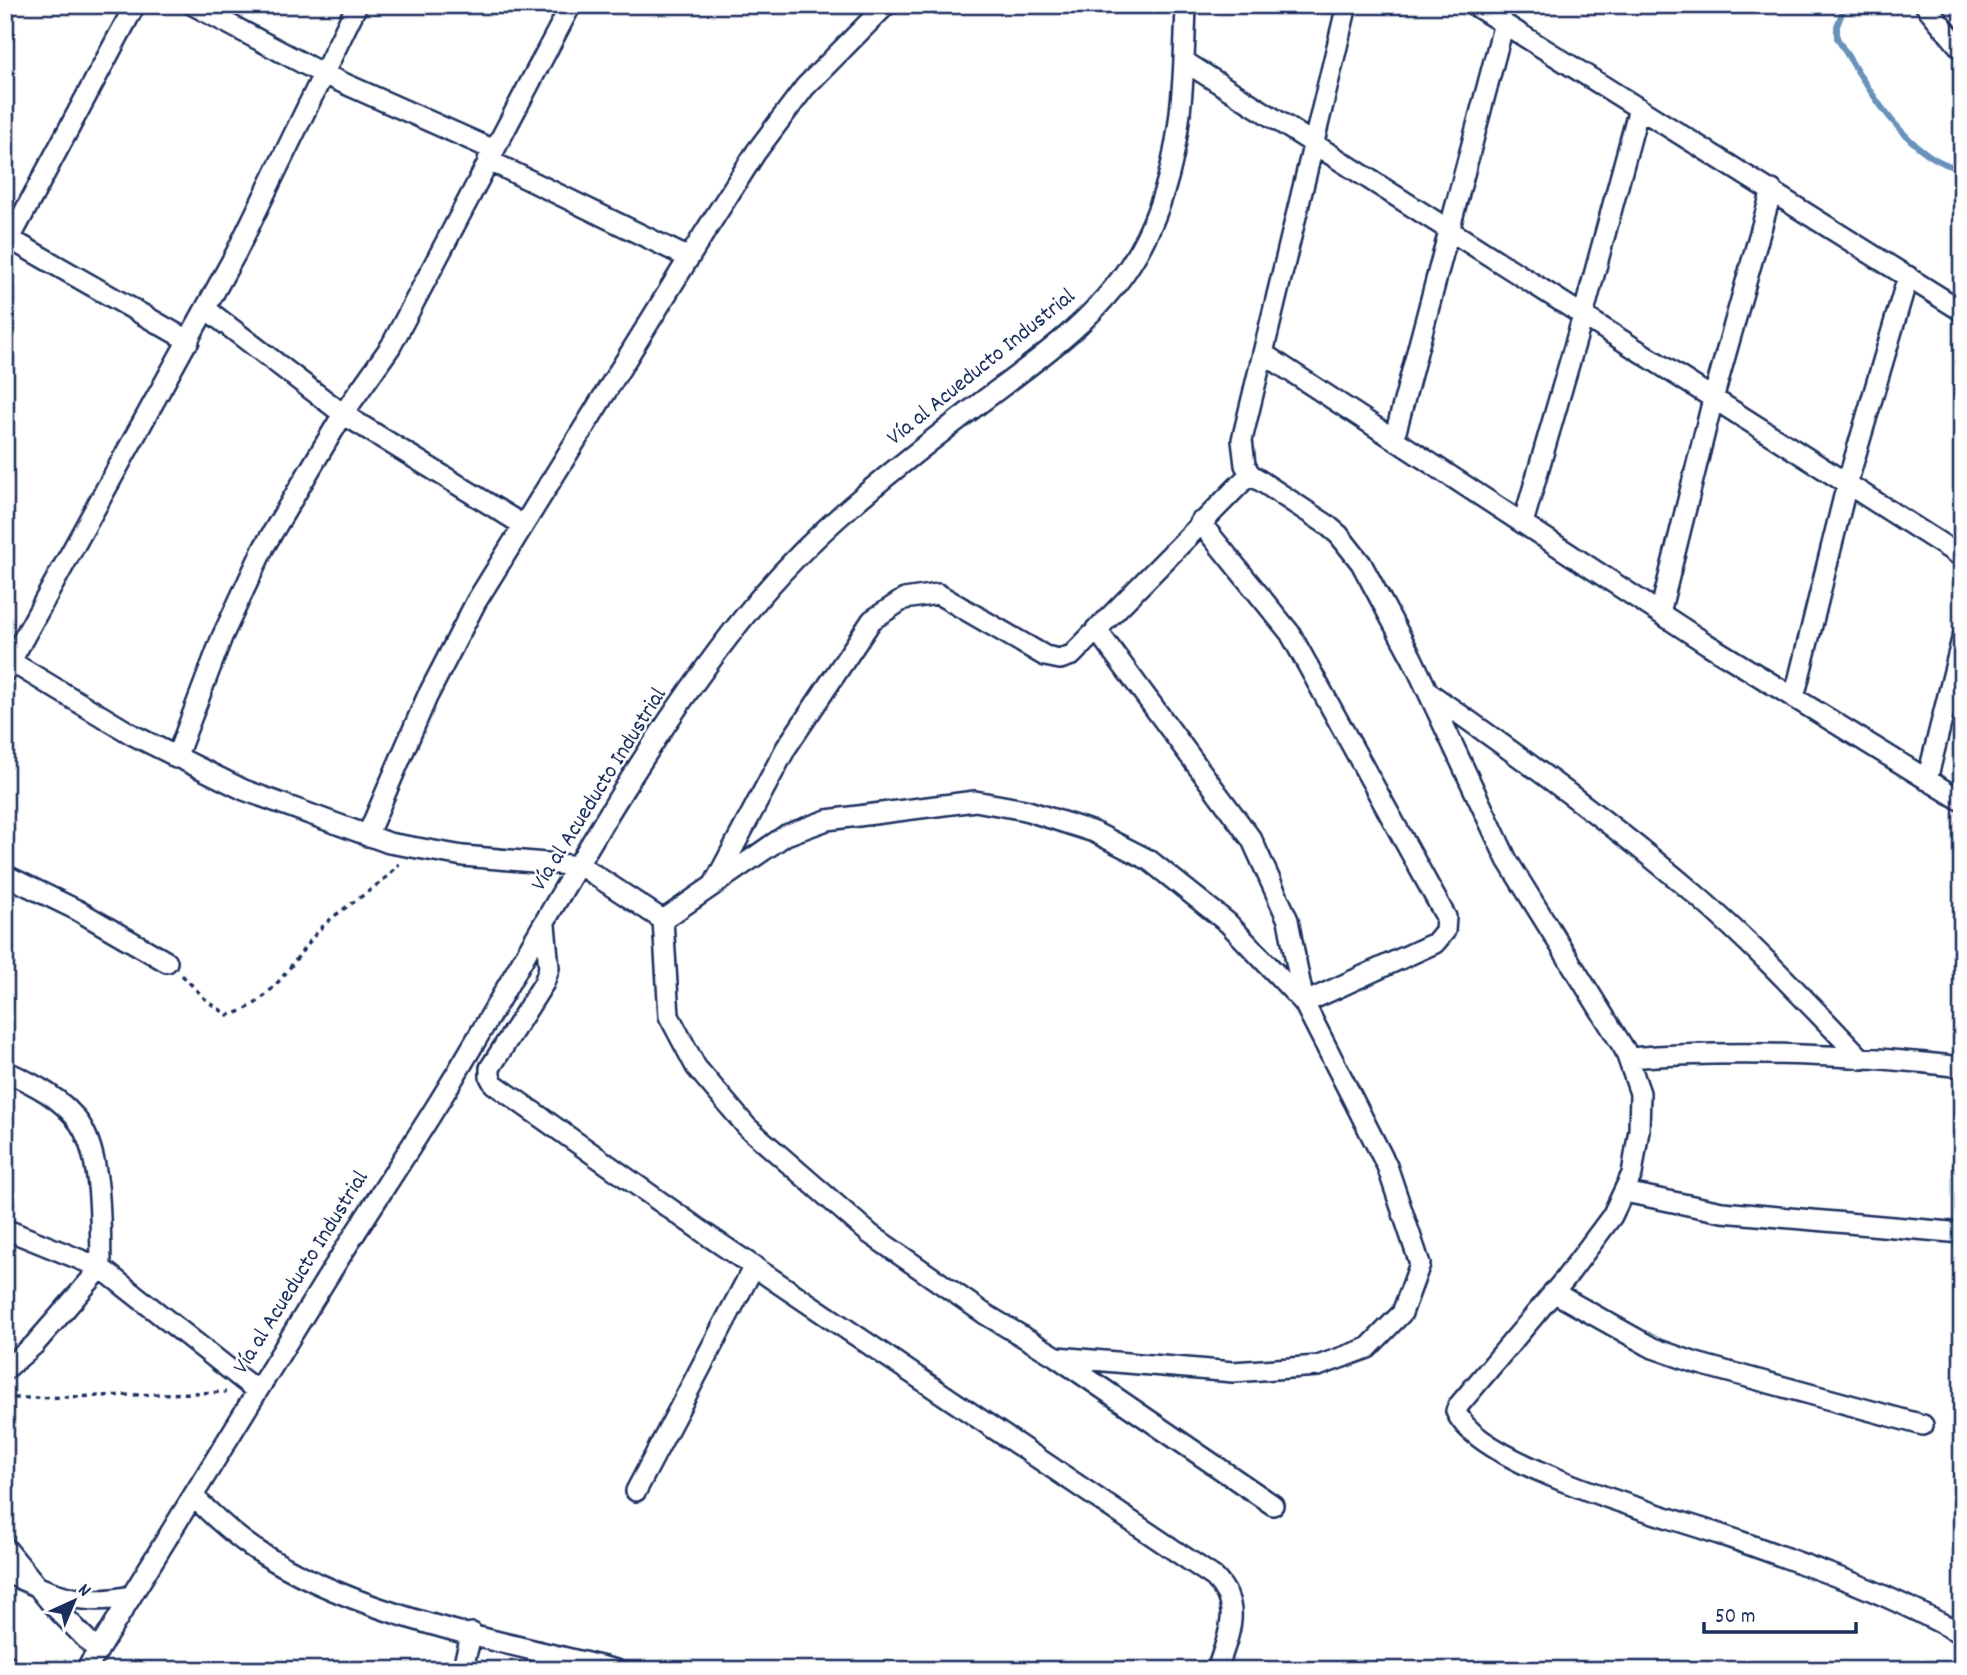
<svg xmlns="http://www.w3.org/2000/svg" width="1967" height="1675" viewBox="0 0 1967 1675" font-family="Dekko,sans-serif">
  <style>
    .lines { fill: none; stroke-linecap: round; stroke-linejoin: round }
    .stream { stroke: #6792bc; stroke-width: 6 }
    .street-casing { stroke: #1b2f5e; stroke-width: 24 }
    .path { stroke: #1b2f5e; stroke-width: 3.5; stroke-dasharray: 5 5; stroke-linecap: butt }
    .street { stroke: #fff; stroke-width: 19 }
    .labels { text-anchor: middle; dominant-baseline: central; stroke-width: 5; stroke-linejoin: round; paint-order: stroke }
    .street-label { font-size: 23px; fill: #1b2f5e; stroke: #fff }
  </style>
  <rect width="100%" height="100%" fill="#fff"/>
  <filter id="ink" filterUnits="userSpaceOnUse"><feTurbulence type="fractalNoise" baseFrequency=".0143" numOctaves="2"/><feDisplacementMap in="SourceGraphic" scale="14" xChannelSelector="R" yChannelSelector="G"/><feConvolveMatrix kernelMatrix="1 2 1 2 8 2 1 2 1" color-interpolation-filters="sRGB"/></filter>
  <g filter="url(#ink)">
    <g class="lines">
      <path class="stream" d="M1845,5L1837,26V38C1863,81 1907,160 1962,169"/>
      <g class="street-casing">
        <path id="street" d="M193,5L323,74L494,150
          M1347,5L1242,440L1245,465L1250,474L1326,524L1339,535L1361,563L1412,658L1507,860L1625,1050L1640,1093L1639,1130L1632,1174L1612,1216L1565,1279L1459,1405L1456,1411C1476,1464 1662,1515 1716,1533C1760,1548 1803,1564 1846,1580C1885,1595 1924,1614 1962,1634
          M1474,5L1962,311
          M1925,5L1962,50
          M1184,61L1962,557
          M488,160L689,258
          M10,239L189,341
          M5,248L135,5
          M206,309L343,414L523,525
          M1264,354L1707,644L1962,801
          M1394,439L1504,23
          M1523,523L1583,316L1639,108
          M1660,613L1713,399L1772,190
          M1096,629L1252,840L1288,920L1304,1003L1435,943L1445,931L1446,917L1290,633L1200,522
          M5,658L133,735L244,790L389,843L463,856L581,866L663,920
          M5,672L236,253L357,5
          M1428,692C1520,756 1611,822 1696,895C1755,946 1808,1003 1862,1059
          M1794,698L1847,484L1908,276
          M176,758L222,637L264,547L343,414L391,346L571,5
          M1927,780L1962,639
          M975,801L1025,810L1094,832L1149,860L1228,923L1304,1003L1387,1166L1420,1264L1402,1313L1368,1348L1318,1366L1233,1372L1057,1357L985,1314L870,1234L747,1127L696,1067L669,1016L663,920L786,835L827,820Z
          M367,836L427,697L476,602L705,232L756,152L805,87L886,5
          M5,875L77,910L167,962
          M714,884L786,748L872,620L904,599L938,594L1045,656L1060,659L1072,655L1250,474
          M545,925L549,968L544,983L490,1068V1077L494,1084L710,1237L1214,1577C1244,1607 1228,1635 1217,1670
          M1629,1058C1735,1050 1856,1054 1962,1067
          M5,1071C32,1083 64,1099 80,1124C103,1159 100,1227 101,1268L34,1345L5,1370
          M1625,1192L1722,1212L1962,1233
          M5,1229L101,1268L257,1391
          M1553,1292L1653,1348L1696,1363L1923,1425
          M1058,1358L1273,1505
          M636,1491L754,1266
          M193,1496C212,1515 231,1533 253,1548C360,1618 494,1639 616,1670
          M5,1547L50,1602L98,1651
          M5,1572C52,1594 80,1607 131,1596
          M5,1664L8,1670
          M86,1670C165,1542 243,1414 322,1286C365,1216 411,1149 453,1079C547,922 633,755 748,612C810,534 889,473 967,413C1025,368 1093,325 1132,262C1182,182 1183,96 1186,5
          M462,1670L472,1633"/>
      </g>
      <path class="path" d="M182,975L207,1001L228,1015C272,1007 295,954 324,925C348,903 378,889 399,864
        M5,1393L15,1398H36L226,1392"/>
      <use href="#street" class="street"/>
    </g>
  </g>
  <g class="labels">
    <g class="street-label">
      <text transform="translate(982 368) rotate(-39)">Vía al Acueducto Industrial</text>
      <text transform="translate(600 790) rotate(-58)">Vía al Acueducto Industrial</text>
      <text transform="translate(302 1273) rotate(-58)">Vía al Acueducto Industrial</text>
    </g>
  </g>
  <rect width="1967" height="1675" fill="none" stroke="#fff" stroke-width="28"/>
  <rect x="14" y="14" width="1939" height="1647" fill="none" stroke="#1b2f5e" stroke-width="2.5" filter="url(#ink)"/>
  <g transform="translate(74 1601) rotate(44)" stroke="#ffffff" stroke-width="5" paint-order="stroke">
  <path d="M0-5L12 26L0 18L-12 26Z" fill="#1b2f5e"/>
  <text y="-10" font-size="19" font-weight="bold" text-anchor="middle" fill="#1b2f5e">N</text>
  </g>
  <path d="M1704 1622v10h152v-10" fill="none" stroke="#1b2f5e" stroke-width="3.5"/>
  <text x="1715" y="1622" font-size="21" fill="#1b2f5e" stroke="#ffffff" stroke-width="5" paint-order="stroke">50 m</text>
</svg>
